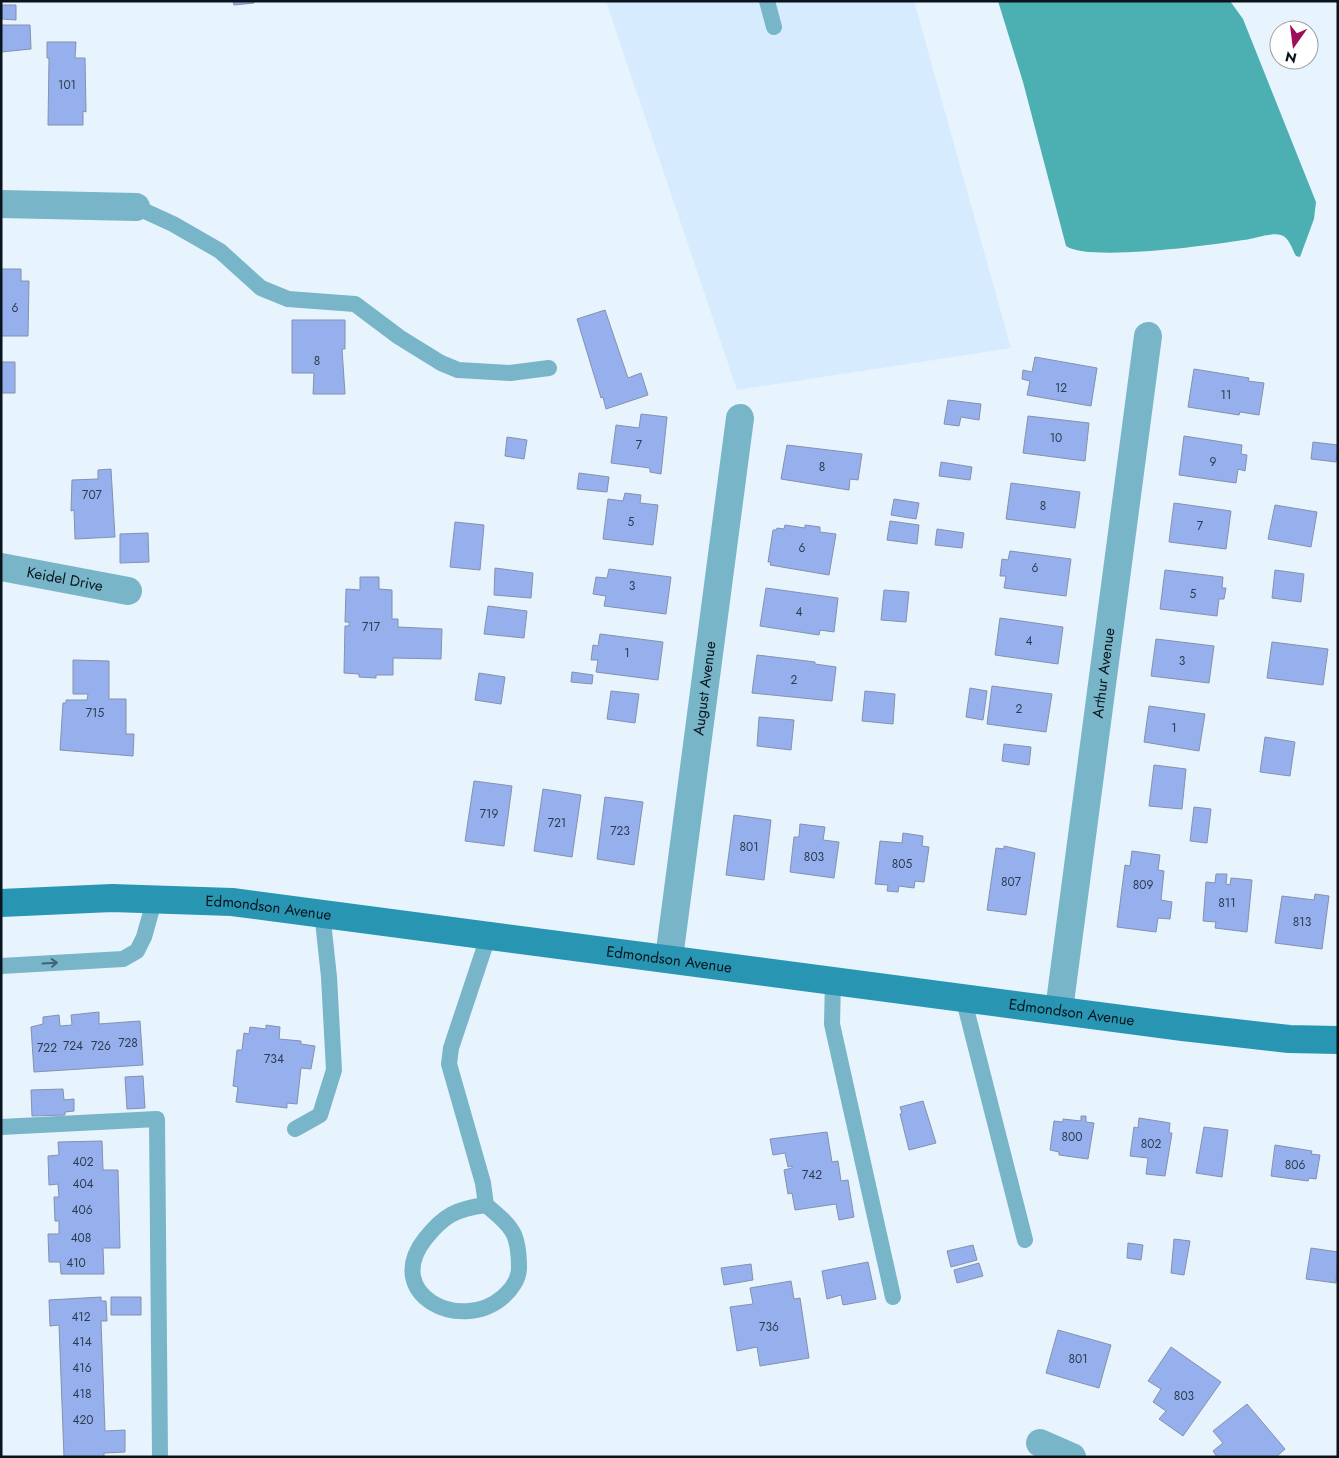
<svg xmlns="http://www.w3.org/2000/svg" width="1339" height="1458" viewBox="0 0 1339 1458" font-family="Jost,sans-serif">
  <style>
    .built { fill: #d6ecfe }
    .water { fill: #4cafb2 }
    .building { fill: #95b0ec; stroke: #8491af }
    .lines { fill: none; stroke-linecap: round; stroke-linejoin: round }
    .lane { stroke: #78b5c8; stroke-width: 16 }
    .street { stroke: #78b5c8; stroke-width: 28 }
    .secondary { stroke: #2896b3; stroke-width: 28 }
    .oneway { stroke: #406472 }
    .labels { text-anchor: middle; dominant-baseline: central; stroke-width: 4.5; stroke-linejoin: round; paint-order: stroke }
    .number-label { font-size: 12px; fill: #2c3b50 }
    .street-label { font-size: 15px; fill: #09141c; stroke: #fff }
  </style>
  <rect width="100%" height="100%" fill="#e7f3fd"/>
  <path class="built" d="M606,1H914L1011,348L737,390Z"/>
  <path class="water" d="M998,1H1230L1243,19L1316,202L1314,219L1300,257L1296,256C1292,249 1289,237 1281,235C1271,232 1254,239 1243,240C1212,245 1088,262 1066,246L1023,82Z"/>
  <path class="building" d="M233,1H254V3L234,5Z
    M2,5H16V20L2,19Z
    M1,25H30L31,49L1,52Z
    M47,42H76L75,58H85L86,112L83,111V125H48L49,58H47Z
    M1,269H21V281H29L28,336H1Z
    M605,310L628,378L641,373L648,395L606,409L603,397L601,398L577,319Z
    M292,320H345V349H342L345,394H313L314,373H292Z
    M1035,357L1097,368L1091,406L1027,395L1030,381L1022,379L1023,370L1032,372Z
    M1,362H15V393H1Z
    M1194,369L1249,378L1248,381L1264,383L1259,415L1240,412L1239,415L1188,407Z
    M948,400L981,404L979,420L961,417L959,426L944,424Z
    M641,414L667,417L661,474L650,472V468L611,463L616,425L639,428Z
    M1028,416L1089,423L1085,461L1023,453Z
    M1184,436L1242,445L1241,454L1247,455L1245,471L1238,469L1236,483L1179,475Z
    M507,437L527,440L524,459L505,456Z
    M1313,442L1338,445L1336,462L1311,459Z
    M787,445L862,454L858,480L850,479L849,490L781,479Z
    M941,462L972,467L970,480L939,476Z
    M111,469L115,537L75,539L74,510L71,511L72,480L98,479V470Z
    M579,473L609,477L607,492L577,489Z
    M1011,483L1080,492L1075,528L1006,519Z
    M625,493L641,495L640,503L658,505L653,545L603,539L608,499L623,501Z
    M894,499L919,503L916,519L891,515Z
    M1174,503L1231,511L1226,549L1169,542Z
    M1275,505L1317,512L1311,547L1268,539Z
    M890,521L919,525L917,544L887,540Z
    M455,522L484,525L480,570L450,567Z
    M785,525L805,528V525L820,527V532L836,534L829,575L770,565L771,562H768L773,530H776L777,528L784,529Z
    M937,529L964,533L962,548L935,545Z
    M148,533L149,562L120,563V534Z
    M1010,551L1071,559L1066,596L1004,588L1006,576H1000L1002,559L1008,560Z
    M495,568L533,573L531,598L494,595Z
    M609,569L671,577L666,614L604,606L606,596L593,594L596,577L607,578Z
    M1165,570L1223,577L1222,588H1226L1224,599H1219L1217,616L1160,609Z
    M1275,570L1304,574L1301,602L1272,598Z
    M360,577H379V589L392,590V619H398V627L442,629L441,659L393,658V675H376V678L359,677V674L344,673L345,626H349V622H345L346,589L360,590Z
    M766,588L838,598L834,632L820,630L819,635L760,626Z
    M884,590L909,592L906,622L881,620Z
    M488,606L527,611L524,638L484,634Z
    M1000,618L1063,627L1058,664L995,655Z
    M600,634L663,642L658,680L596,672L598,660H591L593,645L598,646Z
    M1156,639L1214,646L1209,683L1151,676Z
    M1272,642L1328,649L1323,685L1267,678Z
    M757,655L815,662V664L836,667L832,701L752,693Z
    M73,660L109,661V699H126V734H134L133,756L60,750L63,703H66V700H87L88,694H73Z
    M572,672L593,675L592,684L571,682Z
    M479,673L505,677L501,704L475,700Z
    M992,686L1052,694L1046,732L987,724Z
    M970,688L987,691L983,720L966,717Z
    M611,691L639,694L635,723L607,719Z
    M865,691L895,694L893,724L862,721Z
    M1149,706L1205,714L1199,751L1144,742Z
    M759,717L794,720L791,750L757,746Z
    M1265,737L1295,742L1290,776L1260,772Z
    M1004,744L1031,747L1029,765L1002,761Z
    M1154,765L1186,769L1182,809L1149,806Z
    M474,781L512,786L504,846L465,841Z
    M543,789L581,795L572,857L534,851Z
    M605,797L643,802L634,865L597,859Z
    M1194,807L1211,809L1207,843L1190,841Z
    M734,815L771,820L764,880L726,875Z
    M800,824L825,827L823,840L839,842L834,878L790,872L794,837H799Z
    M903,833L923,836L922,846L929,847L924,882L915,881L914,888L899,886L898,892L887,891L888,885L875,884L880,841L902,843Z
    M1004,846L1035,853L1026,915L987,910L996,848L1004,849Z
    M1132,851L1160,855L1158,870L1164,871L1161,900L1172,902L1170,919L1158,918L1156,932L1117,927L1125,865L1130,866Z
    M1216,874H1227L1226,884L1230,885L1231,878L1252,880L1247,932L1215,928L1216,922L1203,921L1206,882L1215,883Z
    M1315,894L1329,896L1322,949L1275,943L1282,896L1314,900Z
    M99,1012V1024L140,1021L143,1065L34,1072L31,1027L43,1024V1017L59,1015L60,1026L72,1025L71,1015Z
    M266,1025L280,1027L279,1039L301,1041V1044L315,1046L311,1069L301,1068L297,1104L287,1103V1108L236,1102L238,1087L233,1086L237,1050H242L244,1033L249,1034L250,1027L266,1029Z
    M143,1076L145,1108L127,1109L125,1077Z
    M63,1089L64,1100L74,1099V1111L65,1112V1115L32,1116L31,1090Z
    M923,1101L936,1143L909,1150L900,1114L902,1113L900,1107Z
    M1081,1116H1086V1122L1094,1123L1088,1159L1059,1155V1152L1050,1150L1054,1121L1063,1122V1119L1081,1121Z
    M1139,1118L1170,1123L1169,1133H1172L1165,1176L1146,1174L1148,1158L1130,1156L1134,1127L1138,1128Z
    M1204,1127L1228,1130L1222,1177L1196,1173Z
    M827,1132L832,1162L838,1161L841,1181L848,1180L854,1217L839,1220L836,1204L795,1210L792,1193L788,1194L784,1170L792,1168V1166L788,1167L785,1153L773,1155L770,1139Z
    M102,1141L103,1170H118L120,1248H103L104,1274H61L60,1262H49L48,1234H59V1221H55L54,1197H59L58,1184L49,1185L48,1156L59,1155L58,1142Z
    M1275,1145L1312,1151L1311,1154L1320,1155L1316,1179L1309,1178L1308,1181L1271,1176Z
    M1174,1239L1190,1241L1184,1275L1171,1273Z
    M1128,1243L1143,1245L1141,1260L1127,1258Z
    M973,1245L977,1260L951,1267L947,1251Z
    M1311,1248L1338,1252L1336,1283L1306,1279Z
    M868,1262L876,1299L843,1305L841,1295L827,1299L822,1271Z
    M979,1263L983,1276L957,1283L954,1270Z
    M751,1264L753,1280L724,1285L721,1268Z
    M791,1281L794,1299L800,1298L809,1358L760,1366L757,1347L737,1351L730,1307L753,1304L750,1288Z
    M101,1297V1301H106L107,1321H101L105,1431L125,1430V1452L104,1453V1457H64L59,1325L50,1326L49,1300Z
    M111,1297H141V1315H111Z
    M1058,1330L1111,1345L1099,1388L1046,1373Z
    M1171,1347L1221,1382L1183,1436L1159,1419L1166,1411L1153,1402L1161,1389L1148,1381Z
    M1247,1404L1285,1449L1276,1457H1217L1213,1451L1223,1443L1213,1431Z"/>
  <g class="lines">
    <path class="lane" d="M767,1L774,27
      M136,207L173,224L220,251L261,288L288,299L355,304L399,337L441,363L458,370L510,373L549,368
      M1,966L123,959L137,951L144,937L155,898
      M833,980L832,1024L893,1297
      M963,997L1025,1240
      M1,1127L157,1119L160,1457
      M295,1129L320,1115L334,1070L329,977L322,912
      M486,1205C456,1209 444,1215 425,1239C382,1294 460,1334 503,1297C511,1290 519,1279 519,1268C519,1232 512,1227 486,1205L483,1183L449,1064L451,1048L489,934"/>
    <g class="street">
      <path d="M1,204L136,207"/>
      <path id="s1" d="M1,567L128,591"/>
      <path id="s2" d="M669,958L740,418"/>
      <path id="s3" d="M1059,1010L1148,336"/>
      <path d="M1040,1443L1072,1457"/>
    </g>
    <path class="secondary" id="s4" d="M1,903L112,898L232,902L1183,1027L1289,1039L1338,1040"/>
  </g>
  <defs><path id="oneway-shaft" d="M-6 0H5M1.5-3L5.5 0L1.5 3" fill="none" stroke-width="1.6" stroke-linecap="round" stroke-linejoin="round" transform="scale(1.25)"/></defs>
  <use class="oneway" href="#oneway-shaft" transform="translate(50 963) rotate(-3)"/>
  <g class="labels">
    <g class="number-label">
      <text x="67" y="85">101</text>
      <text x="15" y="308">6</text>
      <text x="317" y="361">8</text>
      <text x="1061" y="388">12</text>
      <text x="1226" y="395">11</text>
      <text x="1056" y="438">10</text>
      <text x="639" y="445">7</text>
      <text x="1213" y="462">9</text>
      <text x="822" y="467">8</text>
      <text x="92" y="495">707</text>
      <text x="1043" y="506">8</text>
      <text x="631" y="522">5</text>
      <text x="1200" y="526">7</text>
      <text x="802" y="548">6</text>
      <text x="1035" y="568">6</text>
      <text x="632" y="586">3</text>
      <text x="1193" y="594">5</text>
      <text x="799" y="612">4</text>
      <text x="371" y="627">717</text>
      <text x="1029" y="641">4</text>
      <text x="627" y="653">1</text>
      <text x="1182" y="661">3</text>
      <text x="794" y="680">2</text>
      <text x="1019" y="709">2</text>
      <text x="95" y="713">715</text>
      <text x="1174" y="728">1</text>
      <text x="489" y="814">719</text>
      <text x="557" y="823">721</text>
      <text x="620" y="831">723</text>
      <text x="749" y="847">801</text>
      <text x="814" y="857">803</text>
      <text x="902" y="864">805</text>
      <text x="1011" y="882">807</text>
      <text x="1143" y="885">809</text>
      <text x="1227" y="903">811</text>
      <text x="1302" y="922">813</text>
      <text x="128" y="1043">728</text>
      <text x="73" y="1046">724</text>
      <text x="101" y="1046">726</text>
      <text x="47" y="1048">722</text>
      <text x="274" y="1059">734</text>
      <text x="1072" y="1137">800</text>
      <text x="1151" y="1144">802</text>
      <text x="83" y="1162">402</text>
      <text x="1295" y="1165">806</text>
      <text x="812" y="1175">742</text>
      <text x="83" y="1184">404</text>
      <text x="82" y="1210">406</text>
      <text x="81" y="1238">408</text>
      <text x="76" y="1263">410</text>
      <text x="81" y="1317">412</text>
      <text x="769" y="1327">736</text>
      <text x="82" y="1342">414</text>
      <text x="1078" y="1359">801</text>
      <text x="82" y="1368">416</text>
      <text x="82" y="1394">418</text>
      <text x="1184" y="1396">803</text>
      <text x="83" y="1420">420</text>
    </g>
    <g class="street-label">
      <text stroke="none"><textPath href="#s1" startOffset="65">Keidel Drive</textPath></text>
      <text stroke="none"><textPath href="#s3" startOffset="340">Arthur Avenue</textPath></text>
      <text stroke="none"><textPath href="#s2" startOffset="272">August Avenue</textPath></text>
      <text stroke="none"><textPath href="#s4" startOffset="268">Edmondson Avenue</textPath></text>
      <text stroke="none"><textPath href="#s4" startOffset="672">Edmondson Avenue</textPath></text>
      <text stroke="none"><textPath href="#s4" startOffset="1078">Edmondson Avenue</textPath></text>
    </g>
  </g>
  <rect width="1339" height="1458" fill="none" stroke="#09141c" stroke-width="5"/>
  <g transform="translate(1294 45) rotate(194)"><circle r="24" fill="#ffffff" stroke="#9da1a4"/>
  <path d="M0-4L9 19L0 12L-9 19Z" fill="#9d0d59"/>
  <text y="-8" font-size="14" font-weight="bold" text-anchor="middle" fill="#09141c">N</text>
  </g>
</svg>
